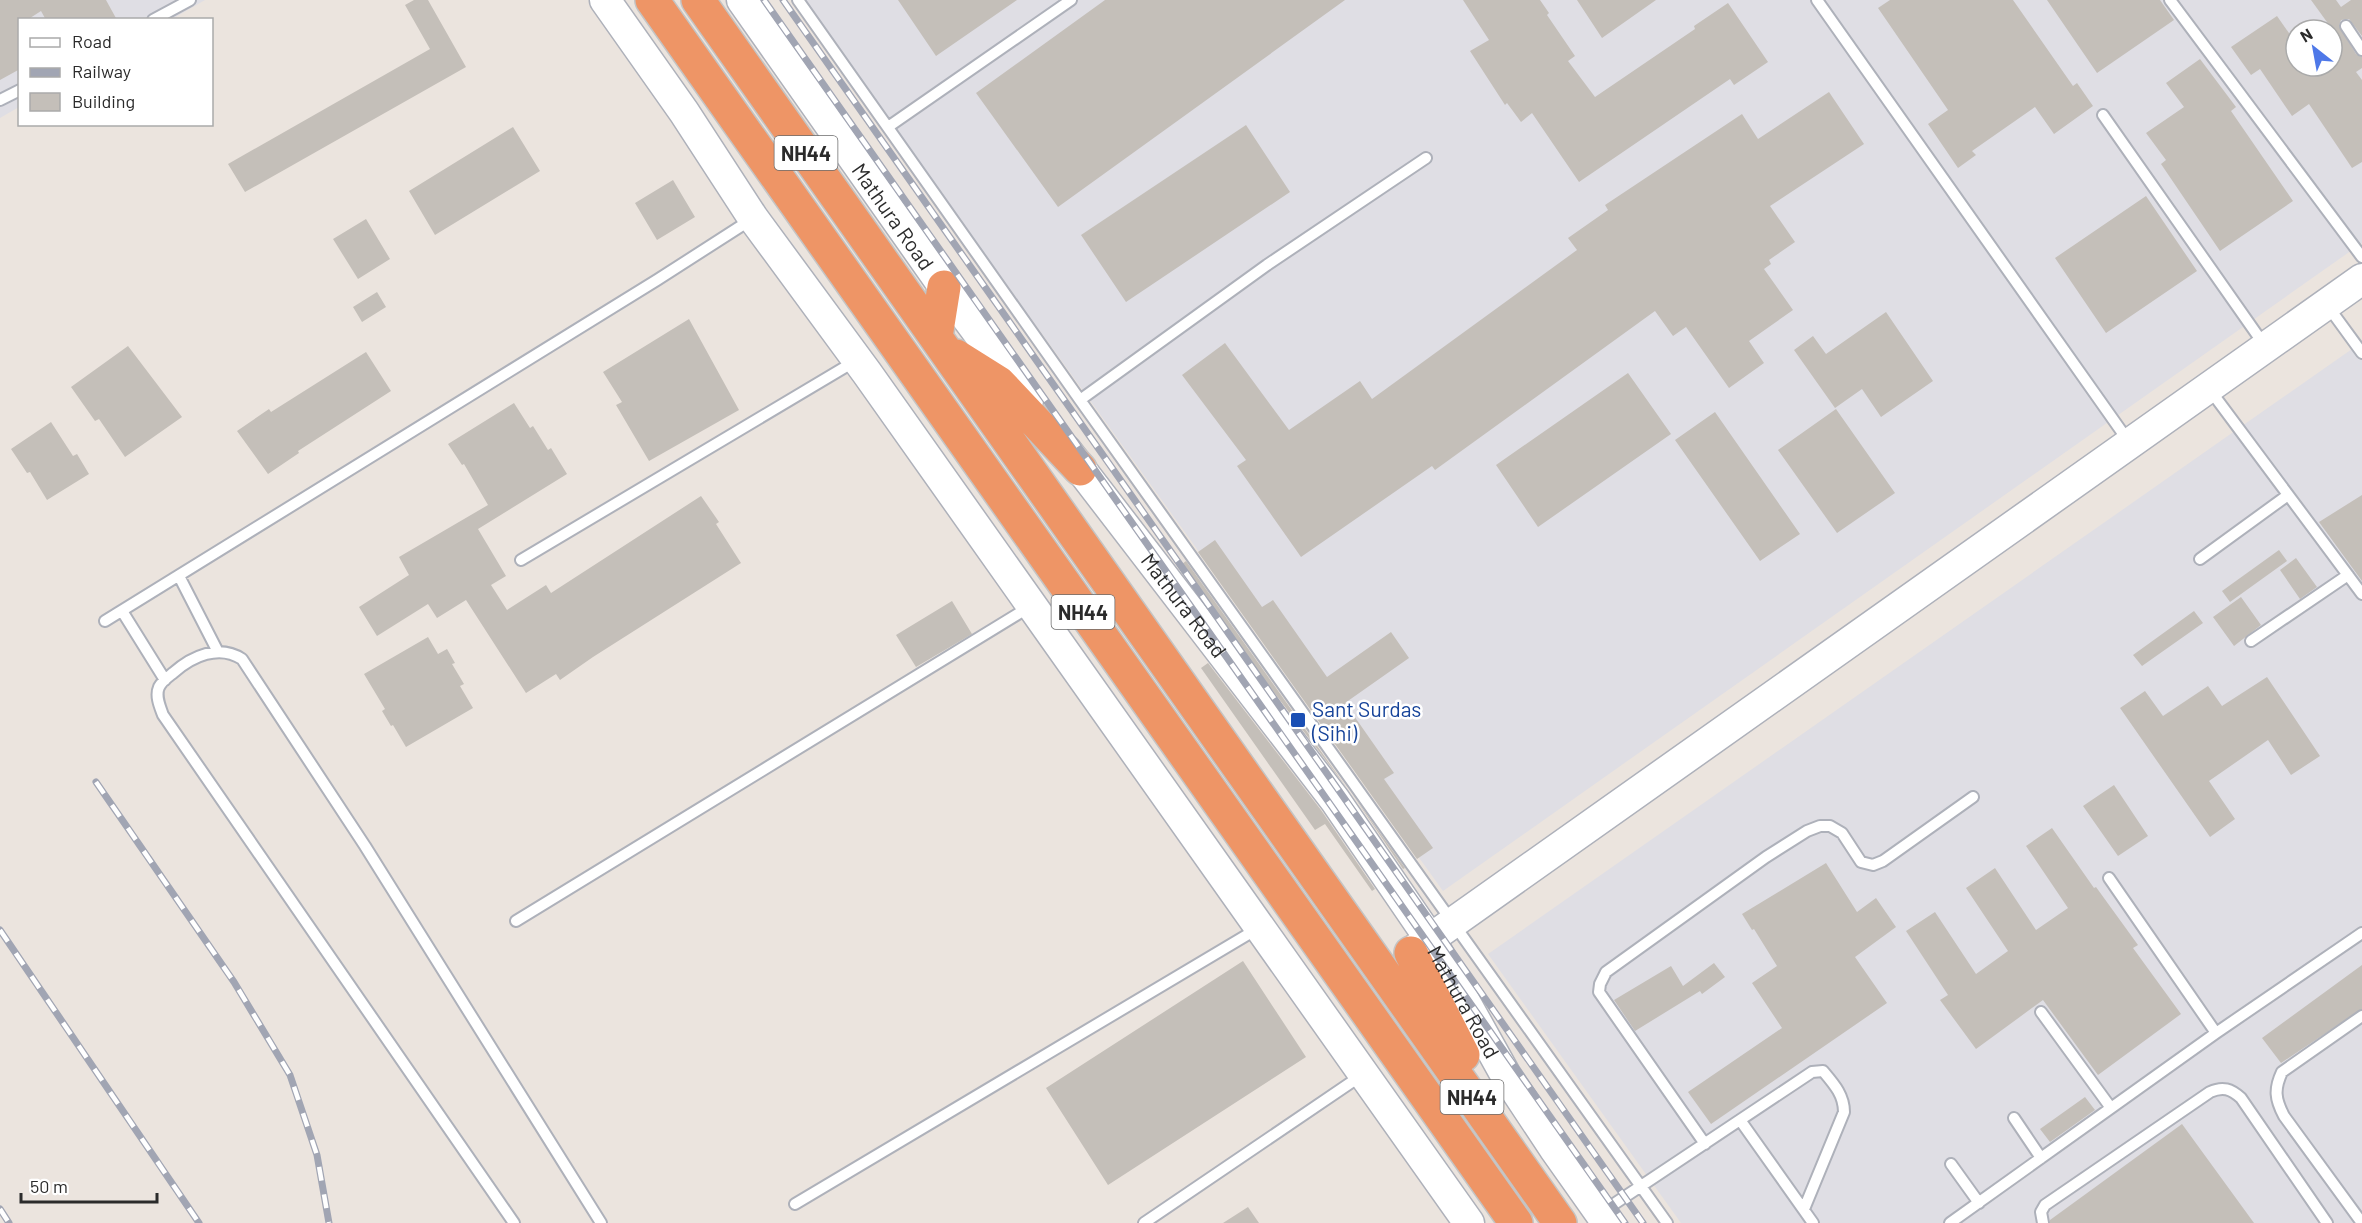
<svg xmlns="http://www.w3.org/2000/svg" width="2362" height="1223" viewBox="0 0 2362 1223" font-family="Barlow,sans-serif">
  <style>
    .industrial { fill: #dfdee4; fill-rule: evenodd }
    .building { fill: #c4bfb9 }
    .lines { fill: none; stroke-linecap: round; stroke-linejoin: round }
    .lane-casing { stroke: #aeb1ba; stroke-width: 14 }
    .secondary-casing { stroke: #aeb1ba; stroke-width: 33 }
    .highway-casing { stroke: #c4c4c4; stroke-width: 36 }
    .lane { stroke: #fff; stroke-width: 10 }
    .secondary { stroke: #fff; stroke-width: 30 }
    .highway { stroke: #ee9566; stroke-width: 33 }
    .rail-casing { stroke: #a1a5b3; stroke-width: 7 }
    .rail { stroke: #fff; stroke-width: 4.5; stroke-dasharray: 14; stroke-linecap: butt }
    .transit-dot { fill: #1a4fb4; stroke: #fff; stroke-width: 2 }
    .labels { text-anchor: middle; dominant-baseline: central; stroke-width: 5; stroke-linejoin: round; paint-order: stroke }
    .shield { fill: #fff; stroke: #6b6b6b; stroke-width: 1.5 }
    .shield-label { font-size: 20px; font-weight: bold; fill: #2b2b2b }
    .street-label { font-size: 21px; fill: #2b2b2b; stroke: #fff }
    .transit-label { font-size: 21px; fill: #164399; stroke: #fff; text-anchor: start }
  </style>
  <rect width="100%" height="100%" fill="#ebe4de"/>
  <path class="industrial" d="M0,0H205L172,19L20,20L19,107L0,118Z
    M802,0H2362V243L1443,891ZM2296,30H2332V66H2296Z
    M2362,342V1223H1681L1488,954Z"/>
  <path class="building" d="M0,0H106L117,20H46L41,11L27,20H20V69L0,80Z
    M414,0H428L466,67L245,192L228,164L430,49L405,5Z
    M898,0H1017L936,56Z
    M1105,0H1345L1058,207L976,93Z
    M1463,0H1540L1549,13L1547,15L1575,56L1568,61L1595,97L1695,29L1694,26L1728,3L1768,62L1734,85L1730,79L1579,182L1532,113L1521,122L1507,103L1505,105L1470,51L1489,40Z
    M1577,0H1656L1602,38Z
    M1890,0H2013L2073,86L2077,83L2093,106L2054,134L2035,107L1972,151L1976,155L1958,168L1928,124L1948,110L1878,8Z
    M2047,0H2160L2174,20L2097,73Z
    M2311,0H2336L2341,7L2351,0H2362V36L2349,19L2341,20L2339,26L2356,54L2362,57V68L2356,72L2362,80V162L2352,168L2309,104L2292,116L2260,69L2251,75L2231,47L2277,16L2296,43V66H2332V29Z
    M2200,59L2236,107L2231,111L2293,201L2220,251L2161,164L2166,160L2146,133L2184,107L2166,83Z
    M1829,92L1864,144L1770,206L1795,242L1769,260L1771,264L1764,269L1793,310L1749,341L1764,363L1729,388L1686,327L1673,336L1655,311L1435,470L1432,466L1301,557L1237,466L1246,460L1182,375L1225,343L1289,430L1360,381L1372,399L1577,250L1568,238L1608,210L1605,205L1742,114L1758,139Z
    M1246,125L1290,192L1126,302L1081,235Z
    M513,127L540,171L435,235L409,191Z
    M673,180L695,217L657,240L635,203Z
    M2146,196L2197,271L2106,333L2055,258Z
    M366,219L390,259L358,279L333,239Z
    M377,292L386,307L362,322L353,307Z
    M1886,312L1933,381L1881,417L1862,389L1835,408L1794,350L1813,336L1826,354Z
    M689,319L739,410L649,461L616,405L622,402L603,372Z
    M128,346L182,417L125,457L99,419L95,421L71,387Z
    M366,352L391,391L298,451L299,453L268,474L237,431L269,409L271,412Z
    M1628,373L1671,434L1538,527L1496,465Z
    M514,403L530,428L533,426L548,450L551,448L567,474L478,529L506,576L491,585L507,610L546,585L551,593L701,496L719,522L716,524L741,563L593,657L560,680L556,674L526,693L466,600L437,618L428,604L377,636L359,607L409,575L399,557L488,505L464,464L462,465L448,444Z
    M1836,409L1895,493L1837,533L1778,450Z
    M1715,412L1800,534L1760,561L1675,440Z
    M51,422L73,456L77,454L89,474L47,500L30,472L27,473L11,449Z
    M2362,495V581L2319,522Z
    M1215,540L1262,607L1273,600L1327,677L1391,632L1409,658L1345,703L1394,773L1384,779L1433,848L1417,859L1198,552Z
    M2279,550L2287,561L2230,602L2222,591Z
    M2296,558L2317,587L2300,599L2280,570Z
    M1186,561L1347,788L1178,567Z
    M2241,597L2261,625L2234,646L2213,617Z
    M952,601L972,634L916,667L896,635Z
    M2194,611L2203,623L2142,666L2133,655Z
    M428,637L438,654L447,649L455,663L452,664L464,684L460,686L473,708L406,747L393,725L391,726L382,711L385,709L364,674Z
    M1208,663L1321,810L1375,889L1372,891L1325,824L1315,830L1201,668Z
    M2267,677L2320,756L2291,775L2268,740L2209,781L2235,819L2210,837L2120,708L2145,691L2163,716L2208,686L2222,706Z
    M2114,785L2148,836L2118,856L2083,806Z
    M1352,794L1405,868L1403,869Z
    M2052,828L2094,888L2096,887L2138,945L2133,948L2181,1014L2098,1075L2043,1000L1976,1049L1940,1000L1948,995L1906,931L1935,912L1976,974L2008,951L1966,888L1995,868L2036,930L2068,908L2026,846Z
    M1826,863L1857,912L1876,898L1896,927L1855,957L1887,1003L1711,1124L1688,1092L1782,1028L1752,983L1777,966L1754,929L1752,930L1742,914Z
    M1243,961L1306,1057L1108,1185L1046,1088Z
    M1714,963L1725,977L1702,994L1700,991L1635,1031L1614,1000L1671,966L1683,986Z
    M2362,965V1009L2281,1063L2262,1038Z
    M2085,1097L2095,1110L2050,1142L2040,1129Z
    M2182,1124L2254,1223H2050V1220Z
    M1248,1207L1259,1223H1223Z"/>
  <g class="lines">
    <g class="lane-casing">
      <path id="lane" d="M798,0L1080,400L1667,1223
        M1817,0L2129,442
        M2170,0L2362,257
        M153,20L190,0
        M2346,26L2362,50
        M0,100L20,90
        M2103,115L2265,346
        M888,127L1071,0
        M2327,305L2362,353
        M2210,390L2362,594
        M1080,400L1267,265L1426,158
        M2200,559L2288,495
        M521,560L857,360
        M179,576L218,652
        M122,611L165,680
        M105,621L657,280L752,219
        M2251,641L2348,575
        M2109,878L2216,1033
        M516,921L1031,606
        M2041,1012L2111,1108
        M2014,1118L2041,1158
        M1740,1120L1813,1223
        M1705,1144L1599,992L1600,984L1606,972L1766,857L1807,831L1820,826H1830L1842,833L1861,862L1873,865L1883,861L1973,797
        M1951,1164L1979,1203
        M795,1204L1257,929
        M1602,1212L1812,1072L1823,1071C1834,1084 1844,1095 1844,1112L1804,1209
        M514,1223L163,715C160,707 155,696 159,687C162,681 168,677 173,673C192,656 219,644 242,659L365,846L601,1223
        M1144,1223L1362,1075
        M1950,1223L2216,1033L2362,933
        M2043,1223L2041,1212L2045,1205L2210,1092C2223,1086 2231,1089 2241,1098L2327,1223
        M2362,1223L2284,1116C2275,1099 2274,1089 2282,1072L2362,1016"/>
    </g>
    <g class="secondary-casing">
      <g id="secondary">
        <path d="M605,0L684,112L753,218L867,373L1469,1223"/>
        <path id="s1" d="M742,0L944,287L1028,400"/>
        <path id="s2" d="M1066,450L1335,800L1430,939L1505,1074L1554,1148L1607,1223"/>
        <path d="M1413,951L2362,279"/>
      </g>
    </g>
    <g class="highway-casing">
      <path id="highway" d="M652,0L1516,1223
        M698,0L1560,1223
        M936,337L944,287
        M956,356L999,383L1080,469
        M1411,953L1463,1055"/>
    </g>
    <use href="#lane" class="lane"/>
    <use href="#secondary" class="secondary"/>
    <use href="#highway" class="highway"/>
    <g class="rail-casing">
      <path id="rail" d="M764,0L1625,1223
        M783,0L1643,1223
        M96,782L234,982L290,1075L317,1155L329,1223
        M0,930L199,1223
        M0,1209L9,1223"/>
    </g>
    <use href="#rail" class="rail"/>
  </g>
  <rect class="transit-dot" x="1290" y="712" width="16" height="16" rx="3"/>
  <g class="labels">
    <g class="shield">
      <rect x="774.5" y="136" width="63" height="34" rx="4.5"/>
      <rect x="1051.5" y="595" width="63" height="34" rx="4.5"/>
      <rect x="1440.5" y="1080" width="63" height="34" rx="4.5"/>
    </g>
    <g class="shield-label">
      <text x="806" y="153">NH44</text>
      <text x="1083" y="612">NH44</text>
      <text x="1472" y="1097">NH44</text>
    </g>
    <g class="street-label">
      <text stroke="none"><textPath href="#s1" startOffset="264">Mathura Road</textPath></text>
      <text stroke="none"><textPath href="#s2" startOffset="195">Mathura Road</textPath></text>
      <text stroke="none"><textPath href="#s2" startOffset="681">Mathura Road</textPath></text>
    </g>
    <g class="transit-label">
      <text x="1312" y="708">Sant Surdas<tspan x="1312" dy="24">(Sihi)</tspan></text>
    </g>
  </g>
  <rect x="18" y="18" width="195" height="108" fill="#ffffff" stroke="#aaaaaa" stroke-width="1.5"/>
  <rect x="30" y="38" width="30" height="9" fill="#ffffff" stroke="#aaaaaa" stroke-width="1.5"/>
  <text x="72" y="48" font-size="18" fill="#2b2b2b">Road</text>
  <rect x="30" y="68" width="30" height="9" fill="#a1a5b3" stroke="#aaaaaa" stroke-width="1.5"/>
  <text x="72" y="78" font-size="18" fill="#2b2b2b">Railway</text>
  <rect x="30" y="93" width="30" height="18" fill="#c4bfb9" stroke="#aaaaaa" stroke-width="1.5"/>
  <text x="72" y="108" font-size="18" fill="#2b2b2b">Building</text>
  <g transform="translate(2314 48) rotate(329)"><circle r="28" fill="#ffffff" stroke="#aaaaaa" stroke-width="1.5"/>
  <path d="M0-4.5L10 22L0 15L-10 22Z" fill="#4e78e8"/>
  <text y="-9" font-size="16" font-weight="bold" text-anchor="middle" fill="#2b2b2b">N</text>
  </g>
  <path d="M21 1193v9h136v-9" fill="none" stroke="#2b2b2b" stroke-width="3"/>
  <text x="30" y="1193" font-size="18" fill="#2b2b2b" stroke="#ffffff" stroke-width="4.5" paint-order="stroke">50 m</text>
</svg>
